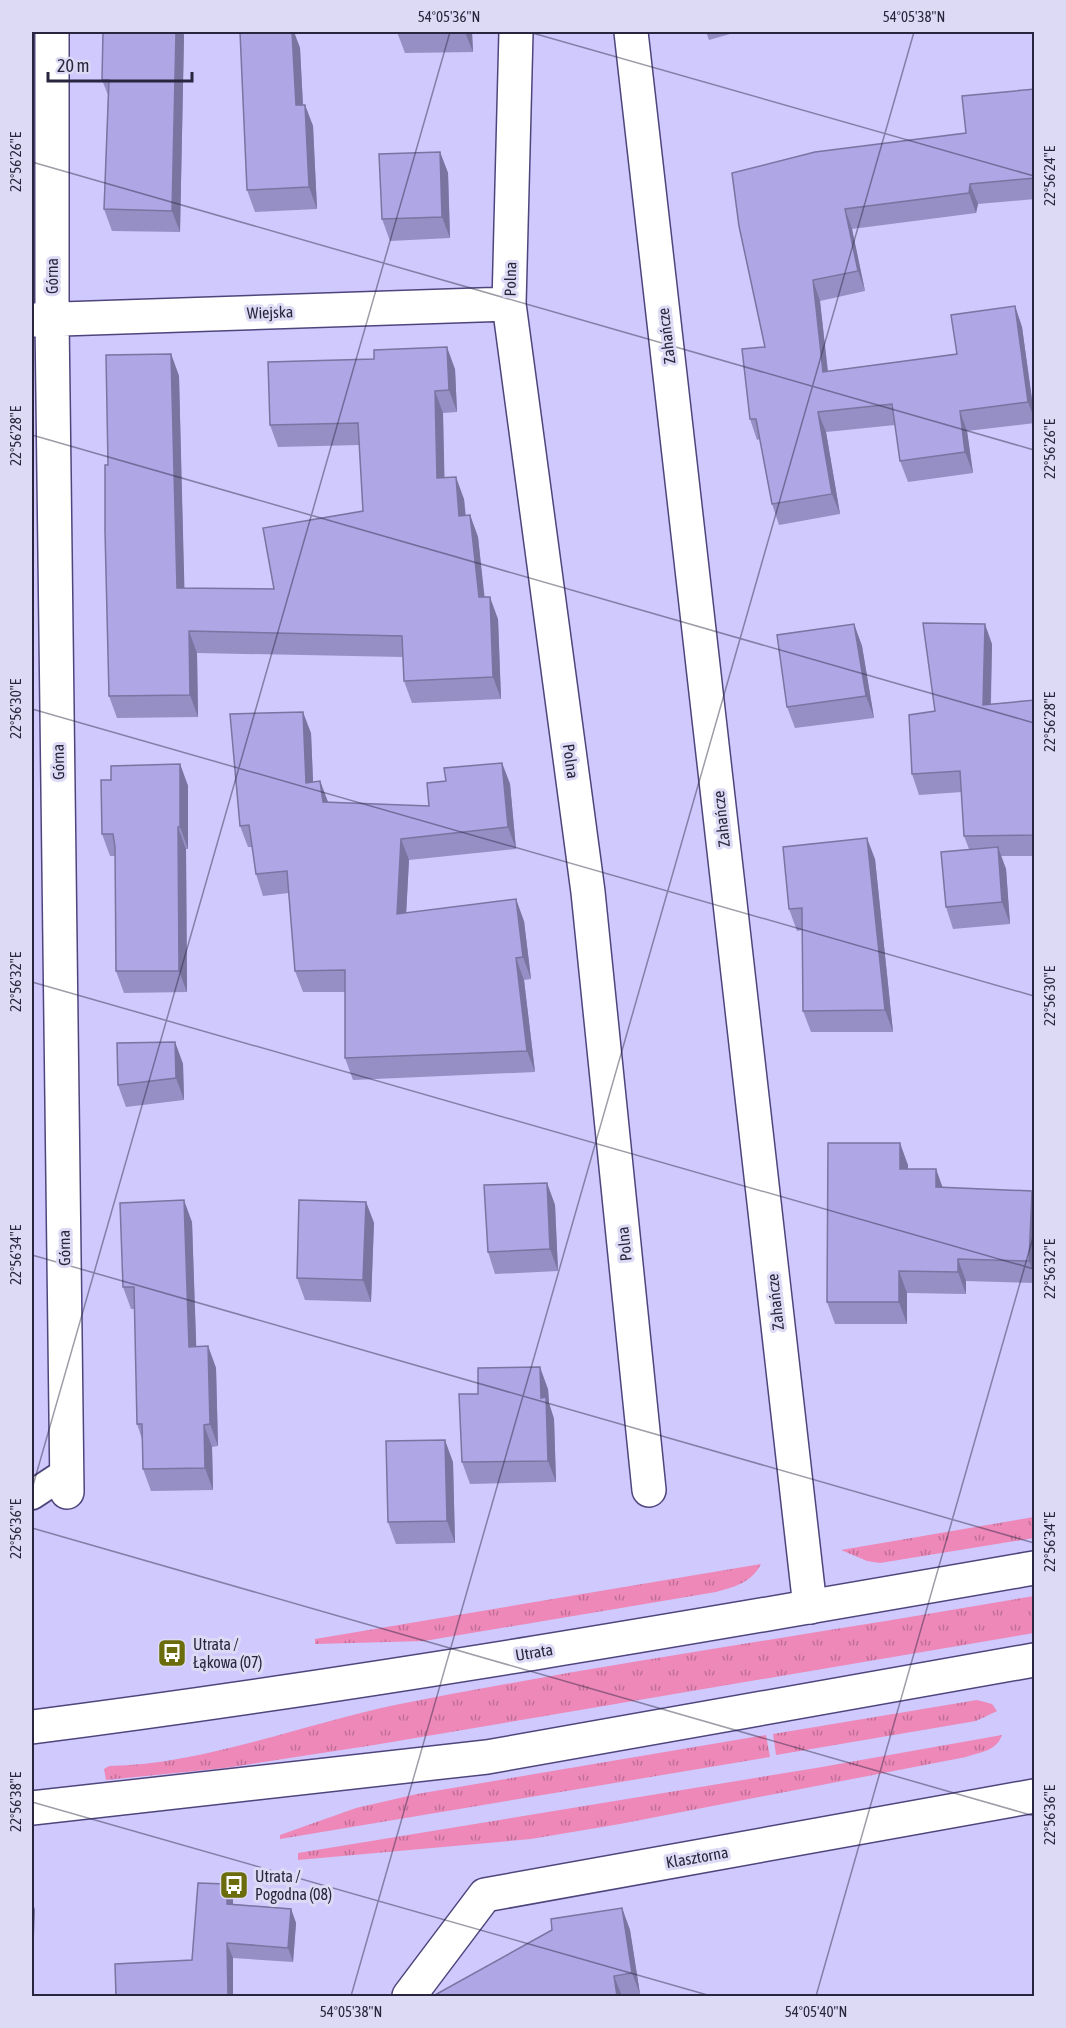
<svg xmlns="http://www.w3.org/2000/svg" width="1066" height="2028" viewBox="0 0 1066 2028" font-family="'Asap Condensed',sans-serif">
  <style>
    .grass { fill: url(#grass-tufts) }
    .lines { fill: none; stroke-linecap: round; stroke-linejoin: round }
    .lane-casing { stroke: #4f457d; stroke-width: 32 }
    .street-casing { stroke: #4f457d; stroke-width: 36 }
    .secondary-casing { stroke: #4f457d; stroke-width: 36 }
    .lane { stroke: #fff; stroke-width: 28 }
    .street { stroke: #fff; stroke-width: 33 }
    .secondary { stroke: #fff; stroke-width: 33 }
    .wall { fill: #968fc6 }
    .shaded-wall { fill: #7a74a1 }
    .building { fill: #afa6e6; stroke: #7a74a1; stroke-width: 1.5 }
    .ticks { fill: none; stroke: #29253e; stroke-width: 1.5; stroke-opacity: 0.45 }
    .labels { text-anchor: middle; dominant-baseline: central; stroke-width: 6; stroke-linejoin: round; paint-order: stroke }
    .street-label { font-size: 16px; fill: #29253e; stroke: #dcdaf4 }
    .poi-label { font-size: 16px; fill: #29253e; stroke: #dcdaf4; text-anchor: start }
    .neatline { fill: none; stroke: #29253e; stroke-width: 2 }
    .ticks-label { font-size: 15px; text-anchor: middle; fill: #29253e }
  </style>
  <defs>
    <pattern id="grass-tufts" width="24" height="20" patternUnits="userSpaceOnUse" patternTransform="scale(1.5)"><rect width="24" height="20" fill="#ed88b9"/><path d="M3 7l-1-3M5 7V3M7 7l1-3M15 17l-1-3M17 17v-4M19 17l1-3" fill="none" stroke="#c06f98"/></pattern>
  </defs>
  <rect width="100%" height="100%" fill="#cfc9fd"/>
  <path class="grass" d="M1034,1517V1538L880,1563L867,1561L841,1550Z
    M761,1564C752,1582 735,1587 716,1592L424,1641L315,1644V1639Z
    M1034,1596V1633L374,1745L225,1768L116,1779L106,1780L104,1769L109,1766C201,1765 304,1724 395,1705C607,1663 822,1633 1034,1596Z
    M977,1700L992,1704L997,1711L976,1721L776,1755L773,1734Z
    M766,1735L770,1757L280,1839V1835L356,1808L417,1794Z
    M1002,1735C997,1751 980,1752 966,1757L620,1824L531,1839L298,1860V1853L816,1768Z"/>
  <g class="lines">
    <g class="lane-casing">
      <path id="lane" d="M32,1495L67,1472"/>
    </g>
    <g class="street-casing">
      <path id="street" d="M52,32V319L67,1492
        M516,32L509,304L588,892L649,1490
        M631,32L810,1607
        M32,320L509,304
        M409,1996L485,1895L1034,1796"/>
    </g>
    <g class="secondary-casing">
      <path id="secondary" d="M32,1727C367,1684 701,1626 1034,1568
        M32,1808L487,1757L1034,1660"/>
    </g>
    <use href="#lane" class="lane"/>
    <use href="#street" class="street"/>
    <use href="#secondary" class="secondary"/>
  </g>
  <path class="wall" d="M103,32H183L184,36L180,232L112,231L104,209L108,95L102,80Z
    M240,32H294L300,48L303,105H305L313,126L317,209L255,212L247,190Z
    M397,32H472L473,52L405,53Z
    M706,32H737L709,40Z
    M1035,89V199L978,204L976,213L852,229L865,291L820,301L828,371L957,354L1015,306L1022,327L1035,423L967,431L973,473L908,482L900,461L895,425L826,432L840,514L779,525L772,504L760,439L757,440L750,419L765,347L739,226L966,133Z
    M440,152L448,173L450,238L390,241L382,219Z
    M171,354L179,376L184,588L274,589L363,511L359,445L278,447L270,425L455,369L457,412L443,413L444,478L464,499L466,516L470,515L478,537L484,597L498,619L501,699L412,703L404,681L403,657L197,653L198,717L117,718L109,696L108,465Z
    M854,624L862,646L874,718L795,728L787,707Z
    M992,644L991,704L1035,700V856H1001L1006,869L1010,924L953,929L946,907L969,849L964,836L962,792L919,795L912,774L935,711Z
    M311,733L313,782L320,781L328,802L429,806L446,781L502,763L510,784L516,849L409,860L406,913L524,921L531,979L524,980L535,1072L353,1080L345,1058V992H303L295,971L289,893L263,896L256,874L252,847H248L240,826Z
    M180,764L188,786V849H186L187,992L124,993L116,971L115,856H110L102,834L111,780Z
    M875,859L893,1032H811L803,1011L802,930L797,931L789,909Z
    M175,1042L183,1064L184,1100L126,1107L118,1085Z
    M908,1165V1169H936L942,1188L1032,1191L1035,1198V1283L966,1281V1294L907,1293V1324H835L827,1302Z
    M547,1183L555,1205L558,1271L495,1274L488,1252Z
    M366,1202L374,1223L371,1302L305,1300L297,1278Z
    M192,1222L196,1346H208L216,1368L218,1446L212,1447L213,1490L151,1491L143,1469L142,1439L137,1424L135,1309H131L123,1287Z
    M548,1389L549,1403L554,1419L556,1482L470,1484L462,1462L478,1394Z
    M453,1462L455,1543L396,1544L388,1522Z
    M227,1884L233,1898V1904L291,1909L296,1923L293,1962L233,1958V1996H116L192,1960Z
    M622,1908L630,1930L640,1994L628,1996H433L552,1930Z"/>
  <path class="shaded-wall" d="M176,32H183L184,36L180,232L172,211Z
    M292,32H294L300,48L304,127L296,105Z
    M465,32H472L473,52Z
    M305,105L313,126L317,209L309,187Z
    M440,152L448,173L450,238L442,217Z
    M970,184L978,204L976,213L969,193Z
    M845,209L852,229L865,291L858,271Z
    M813,280L820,301L830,393L823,372Z
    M1015,306L1022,327L1035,421L1028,402Z
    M447,347L455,369L457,412L449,390Z
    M171,354L179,376L185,610L177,588Z
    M435,391L443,413L445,500L437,478Z
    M960,411L967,431L973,473L965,452Z
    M818,412L826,432L840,514L832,494Z
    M456,477L464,499L467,538L459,516Z
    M470,515L478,537L487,619L479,597Z
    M490,597L498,619L501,699L493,677Z
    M854,624L862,646L874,718L866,696Z
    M985,624L992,644L990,726L983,705Z
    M189,631L197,653L198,717L190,695Z
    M303,712L311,733L314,804L306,783Z
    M502,763L510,784L516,849L508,827Z
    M180,764L188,786V849L180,827Z
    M320,781L328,802H323Z
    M178,827L186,849L187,992L179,971Z
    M867,838L875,859L893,1032L885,1010Z
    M401,839L409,860L405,935L397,914Z
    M998,847L1006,869L1010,924L1002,902Z
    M516,899L524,921L531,979L523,957Z
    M516,958L524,980L535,1072L527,1051Z
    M175,1042L183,1064L184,1100L176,1078Z
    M900,1143L908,1165V1191L900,1169Z
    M936,1169L944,1191L936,1187Z
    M547,1183L555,1205L558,1271L550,1249Z
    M1032,1191L1035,1198V1277L1029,1261Z
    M184,1200L192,1222L197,1368L189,1347Z
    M366,1202L374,1223L371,1302L363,1280Z
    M958,1259L966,1281V1294L958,1272Z
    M899,1271L907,1293V1324L899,1302Z
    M208,1346L216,1368L218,1446L210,1424Z
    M540,1367L548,1389L549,1403L554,1419L556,1482L548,1461L541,1398Z
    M204,1425L212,1447L213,1490L205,1468Z
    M445,1440L453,1462L455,1543L447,1521Z
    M227,1884L233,1898V1918L227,1904Z
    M32,1900L35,1910L33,1963L32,1958Z
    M622,1908L630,1930L640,1994L632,1973Z
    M291,1909L296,1923L293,1962L288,1948Z
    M227,1943L233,1958V1996H228Z
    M614,1976L622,1996H617Z"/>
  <path class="building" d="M103,32H176L172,211L104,209L109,80H102Z
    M240,32H292L296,105H305L309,187L247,190Z
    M1035,89V178L970,184L969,193L845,209L858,271L813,280L823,372L957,354L951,315L1015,306L1028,402L960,411L965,452L900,461L892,404L818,412L832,494L772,504L756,419H750L742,349L765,347L739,226L732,173L815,152L966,133L962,96Z
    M440,152L442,217L382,219L379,154Z
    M447,347L449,390L435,391L437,478L456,477L459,516L470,515L479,597H490L493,677L404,681L402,636L189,631L190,695L109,696L105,531V465H108L106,355L171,354L177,588L274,589L263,528L363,511L358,423L270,425L268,362L374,359V350Z
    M923,623L985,624L983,705L1035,700V835L964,836L960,771L912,774L909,715L935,711Z
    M854,624L866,696L787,707L777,635Z
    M303,712L306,783L320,781L323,802L429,806L427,783L446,781L444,768L502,763L508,827L401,839L397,914L516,899L523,957L516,958L527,1051L345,1058V970L295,971L287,871L256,874L249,825L240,826L230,714Z
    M180,764V827H178L179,971H116L115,847L113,834H102L101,780H111V766Z
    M867,838L885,1010L803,1011L802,908L789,909L783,847Z
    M998,847L1002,902L946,907L941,852Z
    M175,1042L176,1078L118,1085L117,1043Z
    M828,1143H900V1169H936V1187L1032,1191L1029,1261L958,1259V1272L899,1271V1302H827Z
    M547,1183L550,1249L488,1252L484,1185Z
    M184,1200L189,1347L208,1346L210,1424L204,1425L205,1468L143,1469L142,1424H137L134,1287H123L120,1203Z
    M299,1200L366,1202L363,1280L297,1278Z
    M540,1367L541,1398L546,1397L548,1461L462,1462L459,1394H478V1368Z
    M445,1440L447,1521L388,1522L386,1441Z
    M198,1883L227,1884V1904L291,1909L288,1948L227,1943L228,1996H116L115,1964L192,1960Z
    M622,1908L632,1973L614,1976L617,1996H433L552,1930L551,1919Z"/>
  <path class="ticks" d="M529,32L1034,176M32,162L1034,450M32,435L1034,723M32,709L1034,996M32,982L1034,1269M32,1255L1034,1543M32,1489L450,32M32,1528L1034,1816M32,1802L711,1996M351,1996L914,32M816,1996L1034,1234"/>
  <defs>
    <g id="bus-square" transform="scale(1.5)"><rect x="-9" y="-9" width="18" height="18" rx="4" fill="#6b6c0b" stroke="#dcdaf4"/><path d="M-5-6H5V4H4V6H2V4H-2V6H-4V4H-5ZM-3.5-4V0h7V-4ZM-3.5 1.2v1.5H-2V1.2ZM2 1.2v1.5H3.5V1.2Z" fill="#fff"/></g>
  </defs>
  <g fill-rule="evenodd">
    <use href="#bus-square" x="172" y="1653"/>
    <use href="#bus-square" x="234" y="1885"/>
  </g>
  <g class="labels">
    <g class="street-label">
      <text transform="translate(52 276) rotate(-90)">Górna</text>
      <text transform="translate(510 279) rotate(-89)">Polna</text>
      <text transform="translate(270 312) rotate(-2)">Wiejska</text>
      <text transform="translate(666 336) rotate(-97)">Zahańcze</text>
      <text transform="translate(571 761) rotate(82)">Polna</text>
      <text transform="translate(58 762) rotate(-91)">Górna</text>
      <text transform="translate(721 819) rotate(-96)">Zahańcze</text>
      <text transform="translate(624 1244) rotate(-96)">Polna</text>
      <text transform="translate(64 1248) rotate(-91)">Górna</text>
      <text transform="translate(775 1302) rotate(-96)">Zahańcze</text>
      <text transform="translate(534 1652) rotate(-9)">Utrata</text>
      <text transform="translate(697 1857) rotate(-10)">Klasztorna</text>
    </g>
    <g class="poi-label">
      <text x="193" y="1644">Utrata /<tspan x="193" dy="18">Łąkowa (07)</tspan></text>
      <text x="255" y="1876">Utrata /<tspan x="255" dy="18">Pogodna (08)</tspan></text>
    </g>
  </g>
  <rect width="1066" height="2028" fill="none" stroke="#dcdaf4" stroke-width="66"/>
  <path d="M48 72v9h144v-9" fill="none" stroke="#29253e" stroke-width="3"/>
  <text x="57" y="72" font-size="18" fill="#29253e" stroke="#dcdaf4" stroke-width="4.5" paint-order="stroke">20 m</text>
  <rect x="33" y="33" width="1000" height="1962" class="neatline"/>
  <g class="ticks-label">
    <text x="449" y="22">54°05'36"N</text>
    <text x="914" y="22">54°05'38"N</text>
    <text transform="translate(16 162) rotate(-90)" y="5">22°56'26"E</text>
    <text transform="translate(1050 176) rotate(-90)" y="5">22°56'24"E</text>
    <text transform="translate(16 436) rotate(-90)" y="5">22°56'28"E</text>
    <text transform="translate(1050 449) rotate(-90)" y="5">22°56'26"E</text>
    <text transform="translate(16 709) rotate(-90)" y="5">22°56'30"E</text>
    <text transform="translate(1050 722) rotate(-90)" y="5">22°56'28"E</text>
    <text transform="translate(16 982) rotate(-90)" y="5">22°56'32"E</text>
    <text transform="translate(1050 996) rotate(-90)" y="5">22°56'30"E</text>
    <text transform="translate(16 1255) rotate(-90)" y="5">22°56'34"E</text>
    <text transform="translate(1050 1269) rotate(-90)" y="5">22°56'32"E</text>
    <text transform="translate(16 1529) rotate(-90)" y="5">22°56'36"E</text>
    <text transform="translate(1050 1542) rotate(-90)" y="5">22°56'34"E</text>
    <text transform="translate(16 1802) rotate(-90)" y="5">22°56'38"E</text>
    <text transform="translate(1050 1815) rotate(-90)" y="5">22°56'36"E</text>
    <text x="351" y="2017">54°05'38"N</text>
    <text x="816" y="2017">54°05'40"N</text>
  </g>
</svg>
